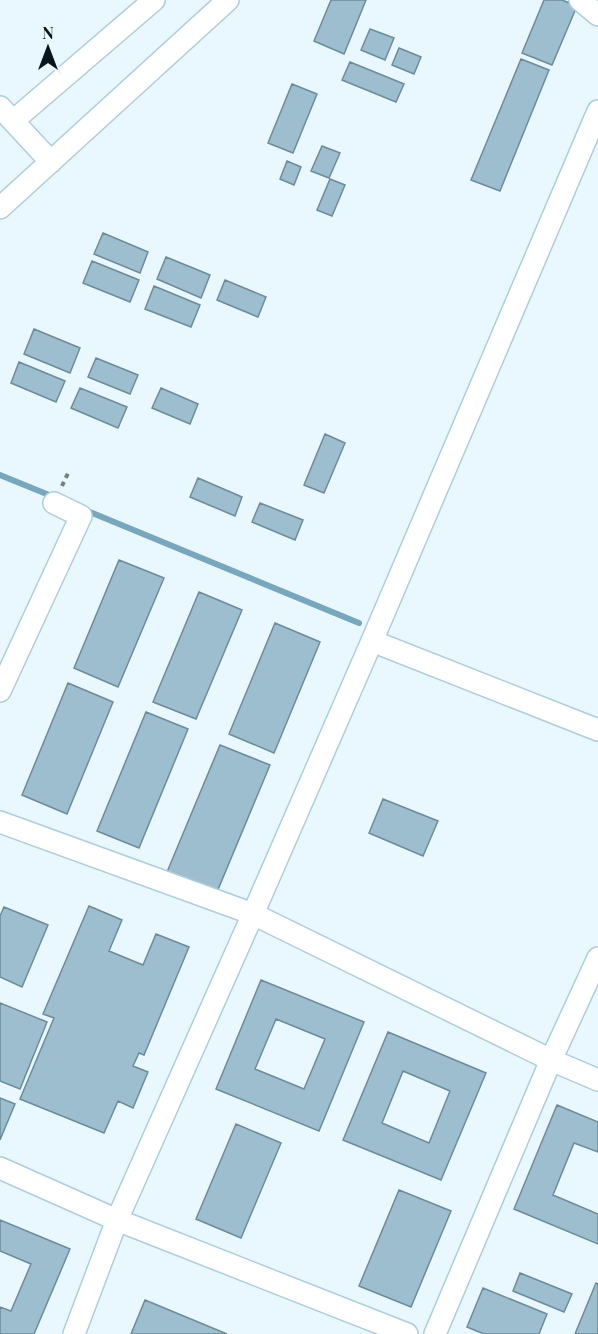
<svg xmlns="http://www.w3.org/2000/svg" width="598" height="1334" viewBox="0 0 598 1334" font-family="'Playfair Display',serif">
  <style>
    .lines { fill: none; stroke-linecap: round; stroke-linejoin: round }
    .stream { stroke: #77a7bd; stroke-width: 6 }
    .building { fill: #9cbece; stroke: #6b8c9b; stroke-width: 1.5; fill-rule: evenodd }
    .minor-casing { stroke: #accede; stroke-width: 24 }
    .path { stroke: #728086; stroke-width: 4; stroke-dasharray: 4.5 4.5; stroke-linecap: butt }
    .minor { stroke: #fff; stroke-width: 21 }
  </style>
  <rect width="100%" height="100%" fill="#e9f7fe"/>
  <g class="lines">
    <path class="stream" d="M0,475L54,497
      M85,510L359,623"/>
  </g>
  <path class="building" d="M331,0H366L344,54L314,41Z
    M544,0H562L577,6L552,65L522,53Z
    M370,29L394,38L385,60L361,50Z
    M399,48L421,57L414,74L392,65Z
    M521,59L549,70L500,191L471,180Z
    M350,62L404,84L396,102L342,80Z
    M292,84L317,94L293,153L268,143Z
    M322,146L340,153L329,178L311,171Z
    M287,161L301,167L294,185L280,179Z
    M330,179L345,185L332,216L317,210Z
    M103,233L148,252L140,273L94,254Z
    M166,257L210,275L201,298L157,279Z
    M92,261L139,280L130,302L83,283Z
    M225,280L266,297L258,317L217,300Z
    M154,286L200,305L191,327L145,309Z
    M34,329L80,348L70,373L24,354Z
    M96,358L138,375L130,394L88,377Z
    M19,362L65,381L56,402L11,383Z
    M80,388L127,407L118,428L71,408Z
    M161,388L198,404L190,424L152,408Z
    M325,434L345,443L324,493L304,485Z
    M198,478L242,497L235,516L190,497Z
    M260,503L303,520L295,540L252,522Z
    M119,560L164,578L118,687L74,668Z
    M199,592L242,610L196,719L153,702Z
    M275,623L320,642L274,753L229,734Z
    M68,683L113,702L67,814L22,795Z
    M146,712L188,729L139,848L97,831Z
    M220,745L270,765L217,892L167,872Z
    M383,799L438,821L423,856L369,833Z
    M89,906L122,920L109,951L143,965L156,934L189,947L144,1055L139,1053L133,1066L148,1072L133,1108L118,1101L104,1133L20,1099L54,1018L43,1014Z
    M4,907L48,925L22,987L0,977V916Z
    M261,980L364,1022L319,1131L216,1089ZM276,1019L325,1039L304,1089L255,1069Z
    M0,1003L47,1022L20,1089L0,1081Z
    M388,1032L486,1073L441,1180L343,1140ZM403,1071L450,1091L429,1143L382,1123Z
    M0,1098L15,1104L0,1140Z
    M557,1105L598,1122V1152L574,1143L553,1195L598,1214V1244L514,1209Z
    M236,1124L281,1143L241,1238L196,1219Z
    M399,1190L451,1211L411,1307L359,1286Z
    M0,1220L70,1249L34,1334H0V1307L11,1311L31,1264L0,1251Z
    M520,1273L572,1294L564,1312L513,1291Z
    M596,1283L598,1284V1334H575Z
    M483,1288L547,1314L539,1334H484L467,1327Z
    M145,1300L227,1334H131Z"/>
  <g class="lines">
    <g class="minor-casing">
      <path id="minor" d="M580,0L598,15
        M0,107L51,162
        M13,121L154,0
        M0,208L228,0
        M372,641L598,730
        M0,691L81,516L54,503
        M0,822L253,914L372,641L598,111
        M0,1168L117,1220L407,1334
        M74,1334L117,1220L253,914L551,1060L598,1080
        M435,1334L551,1060L598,958"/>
    </g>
    <path class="path" d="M62,486L69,471"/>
    <use href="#minor" class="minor"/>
  </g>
  <g transform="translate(48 48)" stroke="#e9f7fe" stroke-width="4.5" paint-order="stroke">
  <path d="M0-4.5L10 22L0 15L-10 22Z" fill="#09161b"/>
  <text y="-9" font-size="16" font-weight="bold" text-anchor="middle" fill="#09161b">N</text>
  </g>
</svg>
